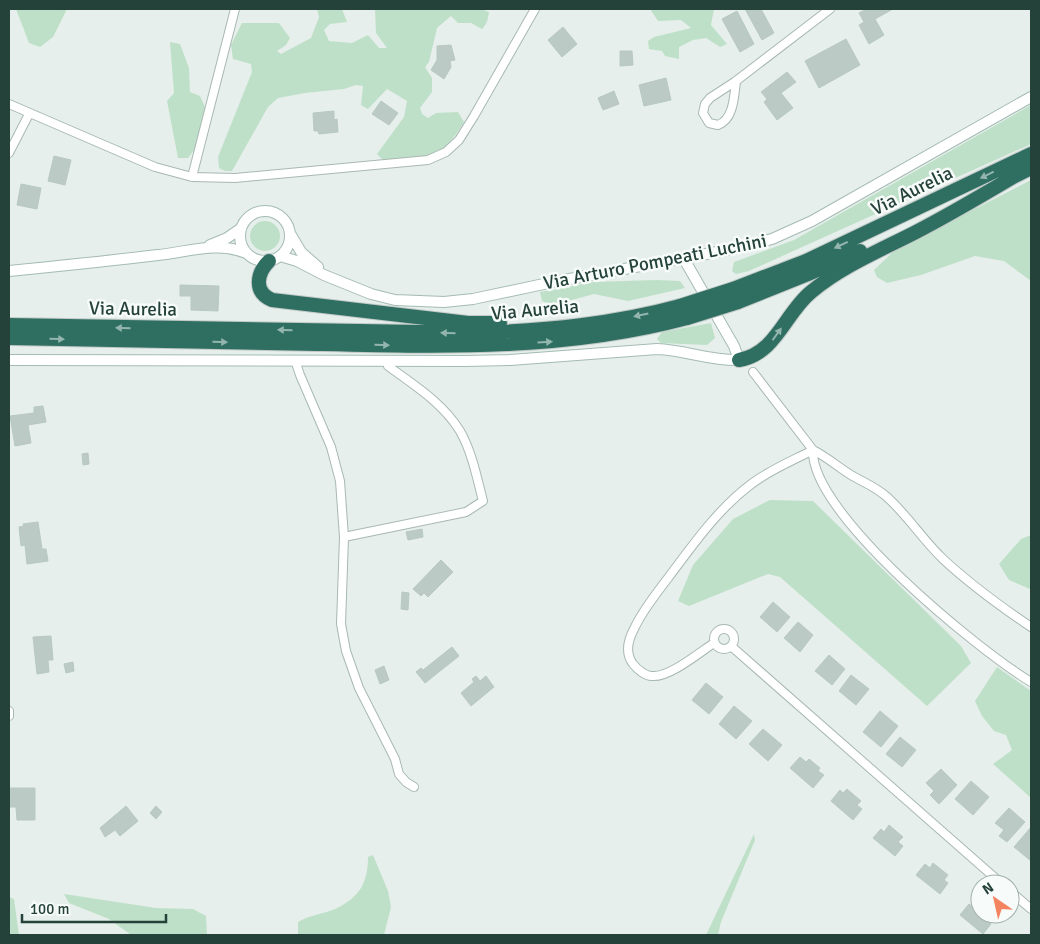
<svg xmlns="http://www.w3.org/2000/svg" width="1040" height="944" viewBox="0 0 1040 944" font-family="Signika,sans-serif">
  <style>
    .green { fill: #bfe0c8 }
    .building { fill: #bbcac4; stroke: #b8c9c2 }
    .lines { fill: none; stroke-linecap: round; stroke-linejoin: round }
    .street-casing { stroke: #a8b8b2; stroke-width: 10 }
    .secondary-casing { stroke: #a4bbb3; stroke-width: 12 }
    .highway-casing { stroke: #c2cac8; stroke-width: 16 }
    .street { stroke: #fff; stroke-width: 8 }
    .secondary { stroke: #fff; stroke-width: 10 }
    .highway { stroke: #2f6f62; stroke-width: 14 }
    .highway-bridge-casing { stroke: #c2cac8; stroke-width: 16; stroke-linecap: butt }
    .highway-bridge { stroke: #2f6f62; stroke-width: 14 }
    .oneway { fill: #93b5ae }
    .labels { text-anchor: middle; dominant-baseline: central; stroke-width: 5; stroke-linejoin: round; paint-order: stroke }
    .street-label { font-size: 19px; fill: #24423a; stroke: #f7fbf9 }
  </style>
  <rect width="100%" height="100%" fill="#e6efeb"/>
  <path class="green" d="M16,9H67L53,37L40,47L29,43Z
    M317,9H342L347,22L330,24L324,30L329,41L352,43L368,35L379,48H387L376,33L375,9H481L489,12C488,19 487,24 482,29L471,23H458L451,16L437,28L429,62L425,67L432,78V92L420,108L422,114L428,118L436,113L458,112L464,122C457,133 449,145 438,152C426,159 397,159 383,160L377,154L404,117L407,101L387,89L368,109L361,105L363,86L356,85L344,89L305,93L278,98L268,107L232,171H225L219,168L218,157L252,72L251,64L233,59L231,45L242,23H279L290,38L286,45L277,51L281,54L311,38L319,17Z
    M650,9H714L711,25L727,44L720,47L706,38L693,40L679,47V59L665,56L662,51L649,49L648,41L654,37L691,28L681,20L658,21Z
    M170,42L180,44L189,68L190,92L200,96L205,107L195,149L188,158H178L167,101L174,93Z
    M1031,105V144L749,271L736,274L732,271L734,262L794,240Z
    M1031,180V281L1004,261L975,256L921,275L887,283L877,277L874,270L895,250Z
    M250 236a15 15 0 1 1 30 0a15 15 0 1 1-30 0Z
    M656,280L680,281L685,288L628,301L594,294L553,305L542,301L540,292L593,282Z
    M711,323L715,338L707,345L661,343L657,339L662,332Z
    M770,500L813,501L961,646L971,663L927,706L780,577L768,574L689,606L678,601L693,565L733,519Z
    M1031,535V588L1030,589L1009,580L999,564L1021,539Z
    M997,667L1031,691V798L993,764L1012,750L1006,735L994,731L982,716L975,701Z
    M754,834L755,840L721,922L718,935H706Z
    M373,855L388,891L391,907L384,935H298V922C309,915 323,914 335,909C359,898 368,883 368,857Z
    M64,894L156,908L193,909L206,916L207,935H131L109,919L69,903Z
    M9,897L14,899L19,935H9Z"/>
  <path class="building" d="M745,9H761L774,33L762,40Z
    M867,9H893L875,19L884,35L869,44L859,25L864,22L859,13Z
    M737,11L754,44L740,52L722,19Z
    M563,27L577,44L562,57L548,40Z
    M846,39L860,65L819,88L805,61Z
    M451,45L455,60L450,61L451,67L444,79L431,70L437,60V46Z
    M620,51H632L633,65L620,66Z
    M787,72L796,82L781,93L793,108L777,120L764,102L767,99L761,92Z
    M666,78L671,100L644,106L639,85Z
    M614,91L619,104L603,110L598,98Z
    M381,101L398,113L389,125L372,114Z
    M334,111V120L337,119L338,132L319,134L318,131H314L313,113Z
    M54,156L71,160L65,185L48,181Z
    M21,184L41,188L37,209L17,205Z
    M180,285L219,286L218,311L191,310V296H180Z
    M43,406L46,422L28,425L31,443L15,446L10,416L34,413V407Z
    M88,453L89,464L83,465L82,454Z
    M38,522L42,549H46L48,561L27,564L25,545L21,546L19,527L24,526L23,524Z
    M422,529L423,537L408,540L406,532Z
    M441,560L453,572L428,597L424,593L421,596L413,589Z
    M402,592L409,593L408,610L401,609Z
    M773,602L790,617L777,632L760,617Z
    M798,622L813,635L800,652L784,638Z
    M51,636L53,660H48L49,672L37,674L33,637Z
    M452,647L459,656L425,683L416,672L421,668L423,670Z
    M829,655L845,669L832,685L815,671Z
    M73,662L74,671L66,673L64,664Z
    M384,666L389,680L380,684L375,670Z
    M851,675L869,689L856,705L839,691Z
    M476,676L480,681L486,676L494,687L471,706L461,693L474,682L472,679Z
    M706,683L723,697L709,714L692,700Z
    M734,706L752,721L736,739L719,724Z
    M880,711L898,726L881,747L863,732Z
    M763,729L782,745L768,761L749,744Z
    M900,737L916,750L902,767L886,754Z
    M800,757L806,762L809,759L820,768L818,771L824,775L813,788L790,768Z
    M941,769L957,785L939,804L930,795L934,791L926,783Z
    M971,781L989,797L973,815L955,799Z
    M9,788H35V820H17L16,807H9Z
    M847,789L861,801L857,805L862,809L853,820L831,801L840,790L843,793Z
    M126,806L138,821L120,836L115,830L105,837L100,828Z
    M156,806L162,812L156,819L150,813Z
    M1009,808L1025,822L1007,842L999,836L1004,830L995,823Z
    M889,825L903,837L898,842L903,846L895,856L873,838L881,829L884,832Z
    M1031,827V861L1014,847Z
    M933,863L948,875L944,880L948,883L940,894L916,875L925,864L930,868Z
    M977,903L980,905V914L991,915L987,920L991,924L983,934L960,915L969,904L973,907Z"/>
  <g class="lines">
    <g class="street-casing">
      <path id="street" d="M736,81C734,96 734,119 718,125L709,123L703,113L705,104L710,98L736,81L830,9
        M9,104L155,167L192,177L235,178L428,160L446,152L459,140L474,116L535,9
        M9,153L29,114
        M192,177L235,9
        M295,360L300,375L331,447L340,481L344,537L341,624L346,651L359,688L395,759L399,774L406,782L414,787
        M753,372L813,450C810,513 978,650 1031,682
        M344,537L466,512L483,501C477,478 472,452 460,431C443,403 414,385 388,366L387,361
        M714 639a10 10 0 1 1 20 0a10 10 0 1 1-20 0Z
        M714,643C700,652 669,678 652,676C645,676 637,669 633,664C625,653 628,640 634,629C642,611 656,594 668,578C692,546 717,510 750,485C769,470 792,461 813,450C827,457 838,467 851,475C863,482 876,487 887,497C908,516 923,540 943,559C971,585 1000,606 1031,627
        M731,646L1002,884
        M9,711V716
        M1010,891L1031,909"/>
    </g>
    <g class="secondary-casing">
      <path id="secondary" d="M240 236a25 25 0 1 1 50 0a25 25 0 1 1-50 0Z
        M291,235L301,252L318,267
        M210,245L227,238L240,229
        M280,256L297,261L324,275L371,294L395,300L444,302L473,299L553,282L728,250L772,239L812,221L1031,97
        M9,271C59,266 109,261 158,255C188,252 217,241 246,253
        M9,360L465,361L510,360L657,349C685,350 711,361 739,360L734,346L684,259"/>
    </g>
    <g class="highway-casing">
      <path id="highway" d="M1005,181L1031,168
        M269,261C257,273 253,292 272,300L468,323H500
        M733,289L806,261L1031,154
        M738,302L808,274L860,251
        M9,325L480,333C548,330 614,324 680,306
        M9,338C113,339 218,342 323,344C446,347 567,350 687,318
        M739,360C776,354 785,313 811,292C842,266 881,250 916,232C949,215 981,196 1013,177"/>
    </g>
    <use href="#street" class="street"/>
    <use href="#secondary" class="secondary"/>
    <use href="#highway" class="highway"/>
    <g class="highway-bridge-casing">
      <path id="highway-bridge" d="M680,306L733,289
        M687,318L738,302"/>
    </g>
    <use href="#highway-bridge" class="highway-bridge"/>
  </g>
  <defs><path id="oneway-solid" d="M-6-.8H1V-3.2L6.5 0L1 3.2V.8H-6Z" transform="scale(1.25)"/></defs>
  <g class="oneway">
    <use href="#oneway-solid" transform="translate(987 175) rotate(154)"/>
    <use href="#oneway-solid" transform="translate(841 245) rotate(155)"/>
    <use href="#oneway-solid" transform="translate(641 315) rotate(168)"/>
    <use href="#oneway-solid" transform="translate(123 328) rotate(-179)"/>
    <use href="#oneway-solid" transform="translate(285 330) rotate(-179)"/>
    <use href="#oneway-solid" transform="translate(448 333) rotate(-179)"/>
    <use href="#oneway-solid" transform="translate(777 334) rotate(-54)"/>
    <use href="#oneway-solid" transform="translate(57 339) rotate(1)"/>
    <use href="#oneway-solid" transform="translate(220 342) rotate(1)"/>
    <use href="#oneway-solid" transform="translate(545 342) rotate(-4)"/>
    <use href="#oneway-solid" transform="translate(382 345) rotate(1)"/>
  </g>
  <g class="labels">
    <g class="street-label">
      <text transform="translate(912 191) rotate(-26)">Via Aurelia</text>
      <text transform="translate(655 262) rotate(-11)">Via Arturo Pompeati Luchini</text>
      <text transform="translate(133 309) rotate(1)">Via Aurelia</text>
      <text transform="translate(535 310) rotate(-5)">Via Aurelia</text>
    </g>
  </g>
  <rect width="1040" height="944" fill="none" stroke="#24423a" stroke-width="20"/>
  <g transform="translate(995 899) rotate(326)"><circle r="24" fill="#f7fbf9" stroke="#a3b1ad"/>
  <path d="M0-4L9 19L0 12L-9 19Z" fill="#f4845f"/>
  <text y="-8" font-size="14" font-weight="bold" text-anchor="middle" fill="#24423a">N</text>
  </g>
  <path d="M22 914v8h144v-8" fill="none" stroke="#24423a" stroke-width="2.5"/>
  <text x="30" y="914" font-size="15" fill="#24423a" stroke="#f7fbf9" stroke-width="4" paint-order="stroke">100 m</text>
</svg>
